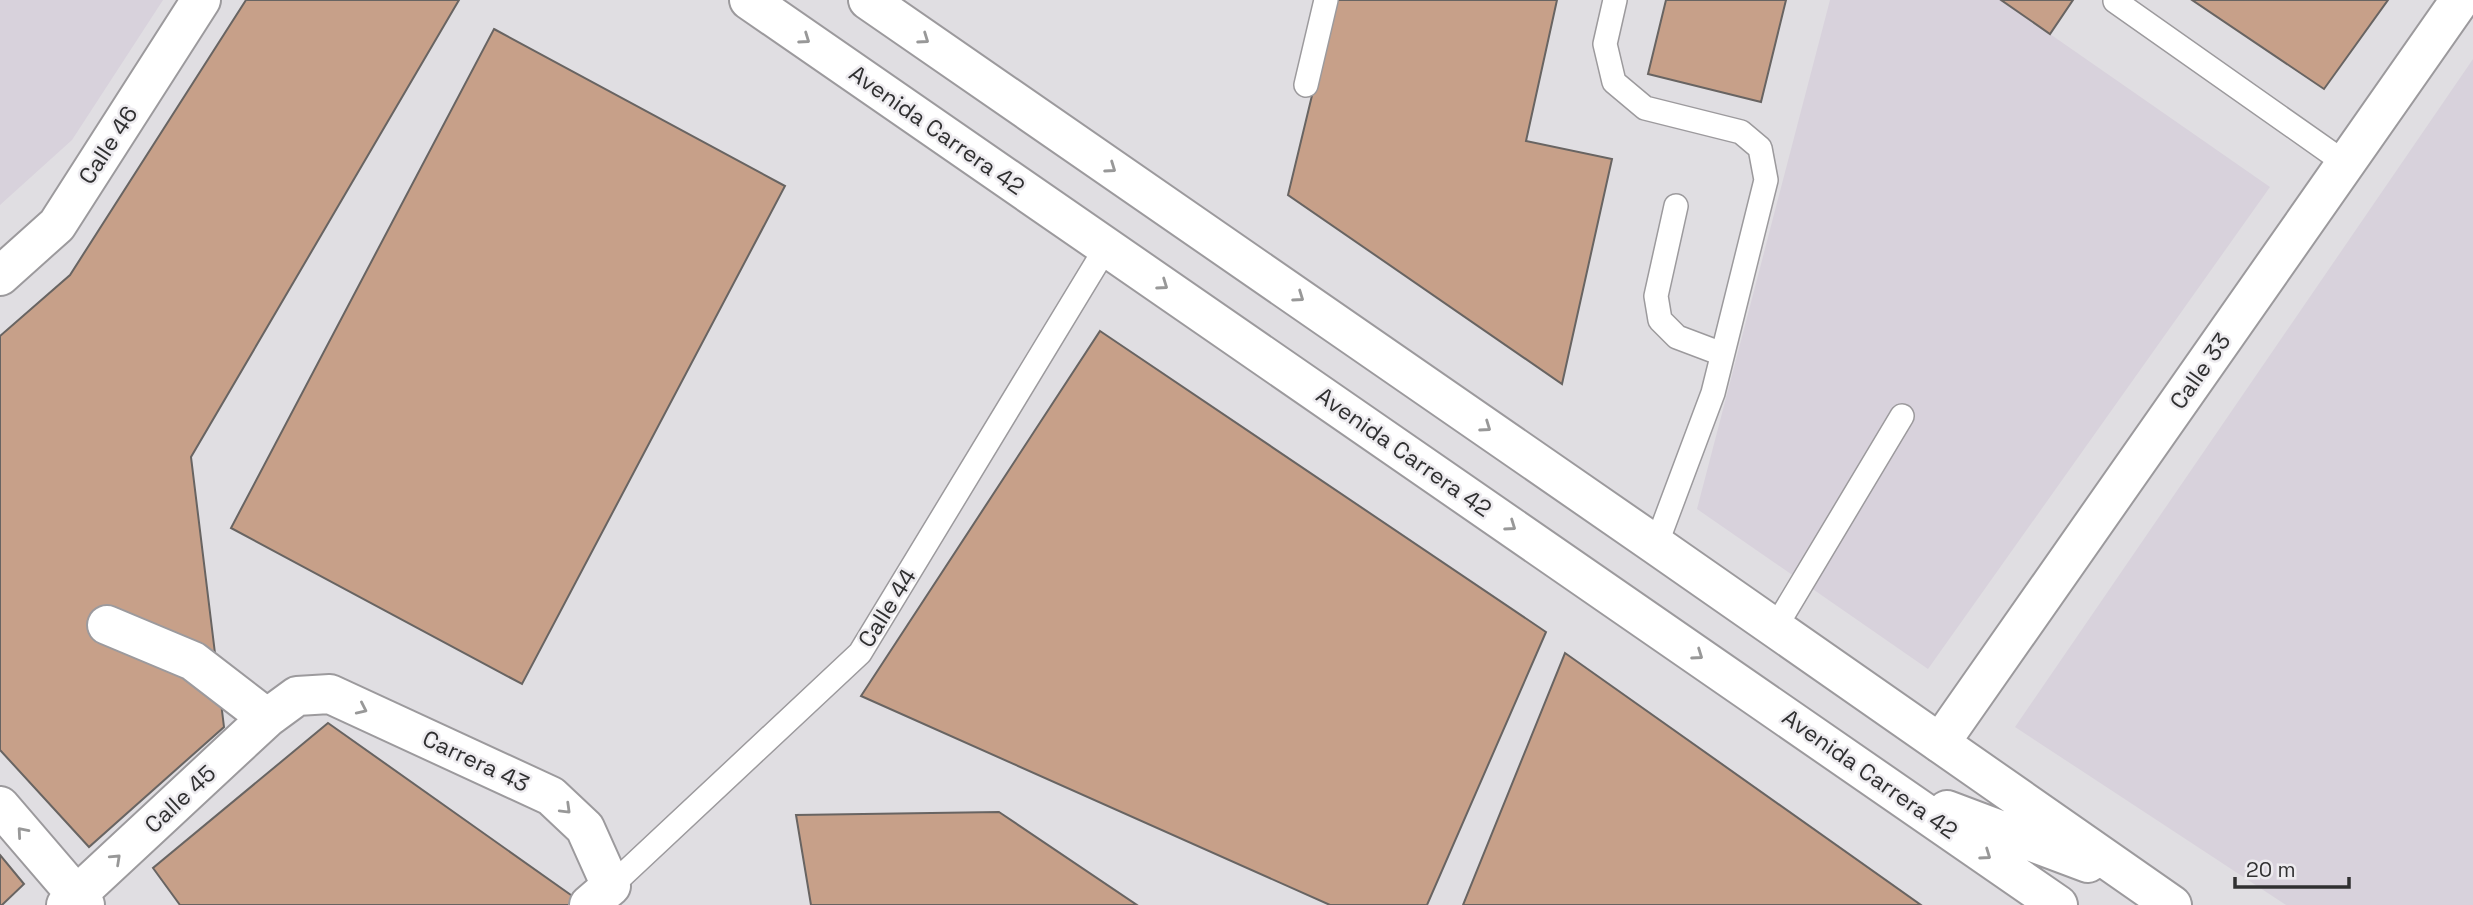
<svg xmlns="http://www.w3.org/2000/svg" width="2473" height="905" viewBox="0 0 2473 905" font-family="'Space Grotesk',sans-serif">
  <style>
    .built { fill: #d8d2dc }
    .building { fill: #c7a089; stroke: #686462; stroke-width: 2 }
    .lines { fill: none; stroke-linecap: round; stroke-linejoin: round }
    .lane-casing { stroke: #9c9a9d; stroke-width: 26 }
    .street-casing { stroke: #9c9a9d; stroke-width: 42 }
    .highway-casing { stroke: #9c9a9d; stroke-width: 42 }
    .lane { stroke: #fff; stroke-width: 23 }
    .street { stroke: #fff; stroke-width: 38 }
    .highway { stroke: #fff; stroke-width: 38 }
    .oneway { stroke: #989898 }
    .labels { text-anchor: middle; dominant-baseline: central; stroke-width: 5; stroke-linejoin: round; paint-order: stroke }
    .street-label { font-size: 23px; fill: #303031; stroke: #edebef }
  </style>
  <rect width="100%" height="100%" fill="#e0dee2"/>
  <path class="built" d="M0,0H163L72,140L0,205Z
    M1830,0H2001L2270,187L1928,669L1697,509Z
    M2473,59V905H2286L2015,727Z"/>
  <path class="building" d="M246,0H459L191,457L224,727L89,847L0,750V336L70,275Z
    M1335,0H1557L1526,141L1612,159L1562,384L1288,195Z
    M1666,0H1786L1761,102L1648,74Z
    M2001,0H2073L2050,34Z
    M2192,0H2388L2324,89Z
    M494,29L785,186L522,684L231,528Z
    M1100,331L1546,632L1427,905H1330L861,696Z
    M1565,653L1921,905H1463Z
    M328,723L578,900L572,905H180L153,868Z
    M999,812L1137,905H811L796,815Z
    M0,855L24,884L2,905H0Z"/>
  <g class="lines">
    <g class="lane-casing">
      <path id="lane" d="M1615,0L1605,44L1614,82L1645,108L1741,132L1760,148L1766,180L1713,393L1656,545
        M2115,1L2345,163
        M1306,85L1326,0
        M1676,206L1656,296L1660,320L1677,337L1722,354
        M1775,628L1902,416
        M611,886L860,653L1107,246"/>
    </g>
    <g class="street-casing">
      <path id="street" d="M0,276L57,225L201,0
        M107,625L193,661L267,718
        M1940,743L2460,0
        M0,806L85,905
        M66,905L267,718L297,696L330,694L551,796L585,828L611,886L589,905"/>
    </g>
    <g class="highway-casing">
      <path id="highway" d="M749,0L2058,905
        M868,0L1656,545L2172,905
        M1947,810L2088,863"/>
    </g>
    <use href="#lane" class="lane"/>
    <use href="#street" class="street"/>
    <use href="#highway" class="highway"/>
  </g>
  <defs><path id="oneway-chevron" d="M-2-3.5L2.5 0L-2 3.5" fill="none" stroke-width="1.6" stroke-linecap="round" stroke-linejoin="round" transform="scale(1.75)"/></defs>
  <g class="oneway">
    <use href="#oneway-chevron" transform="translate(805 39) rotate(35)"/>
    <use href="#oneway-chevron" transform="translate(924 39) rotate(35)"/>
    <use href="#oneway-chevron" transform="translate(1111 168) rotate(35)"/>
    <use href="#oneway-chevron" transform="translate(1163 285) rotate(35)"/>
    <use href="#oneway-chevron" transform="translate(1299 297) rotate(35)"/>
    <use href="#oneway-chevron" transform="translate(1486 427) rotate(35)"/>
    <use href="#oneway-chevron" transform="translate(1511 526) rotate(35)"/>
    <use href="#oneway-chevron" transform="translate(1698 655) rotate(35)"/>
    <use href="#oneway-chevron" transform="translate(362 709) rotate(25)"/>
    <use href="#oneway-chevron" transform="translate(566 809) rotate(44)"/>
    <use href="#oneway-chevron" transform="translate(22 832) rotate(-131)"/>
    <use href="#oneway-chevron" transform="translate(1986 855) rotate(35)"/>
    <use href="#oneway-chevron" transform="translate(116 859) rotate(-43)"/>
  </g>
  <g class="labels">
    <g class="street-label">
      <text transform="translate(937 130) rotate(35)">Avenida Carrera 42</text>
      <text transform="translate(108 145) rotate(-57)">Calle 46</text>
      <text transform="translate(2200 371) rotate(-55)">Calle 33</text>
      <text transform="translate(1404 452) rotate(35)">Avenida Carrera 42</text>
      <text transform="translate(887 608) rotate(-58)">Calle 44</text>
      <text transform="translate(476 761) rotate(25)">Carrera 43</text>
      <text transform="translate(1870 774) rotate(35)">Avenida Carrera 42</text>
      <text transform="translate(180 799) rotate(-43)">Calle 45</text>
    </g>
  </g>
  <path d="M2235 877v10h114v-10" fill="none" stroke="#303031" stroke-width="3.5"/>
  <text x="2246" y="877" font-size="21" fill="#303031" stroke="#edebef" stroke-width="5" paint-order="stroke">20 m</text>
</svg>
